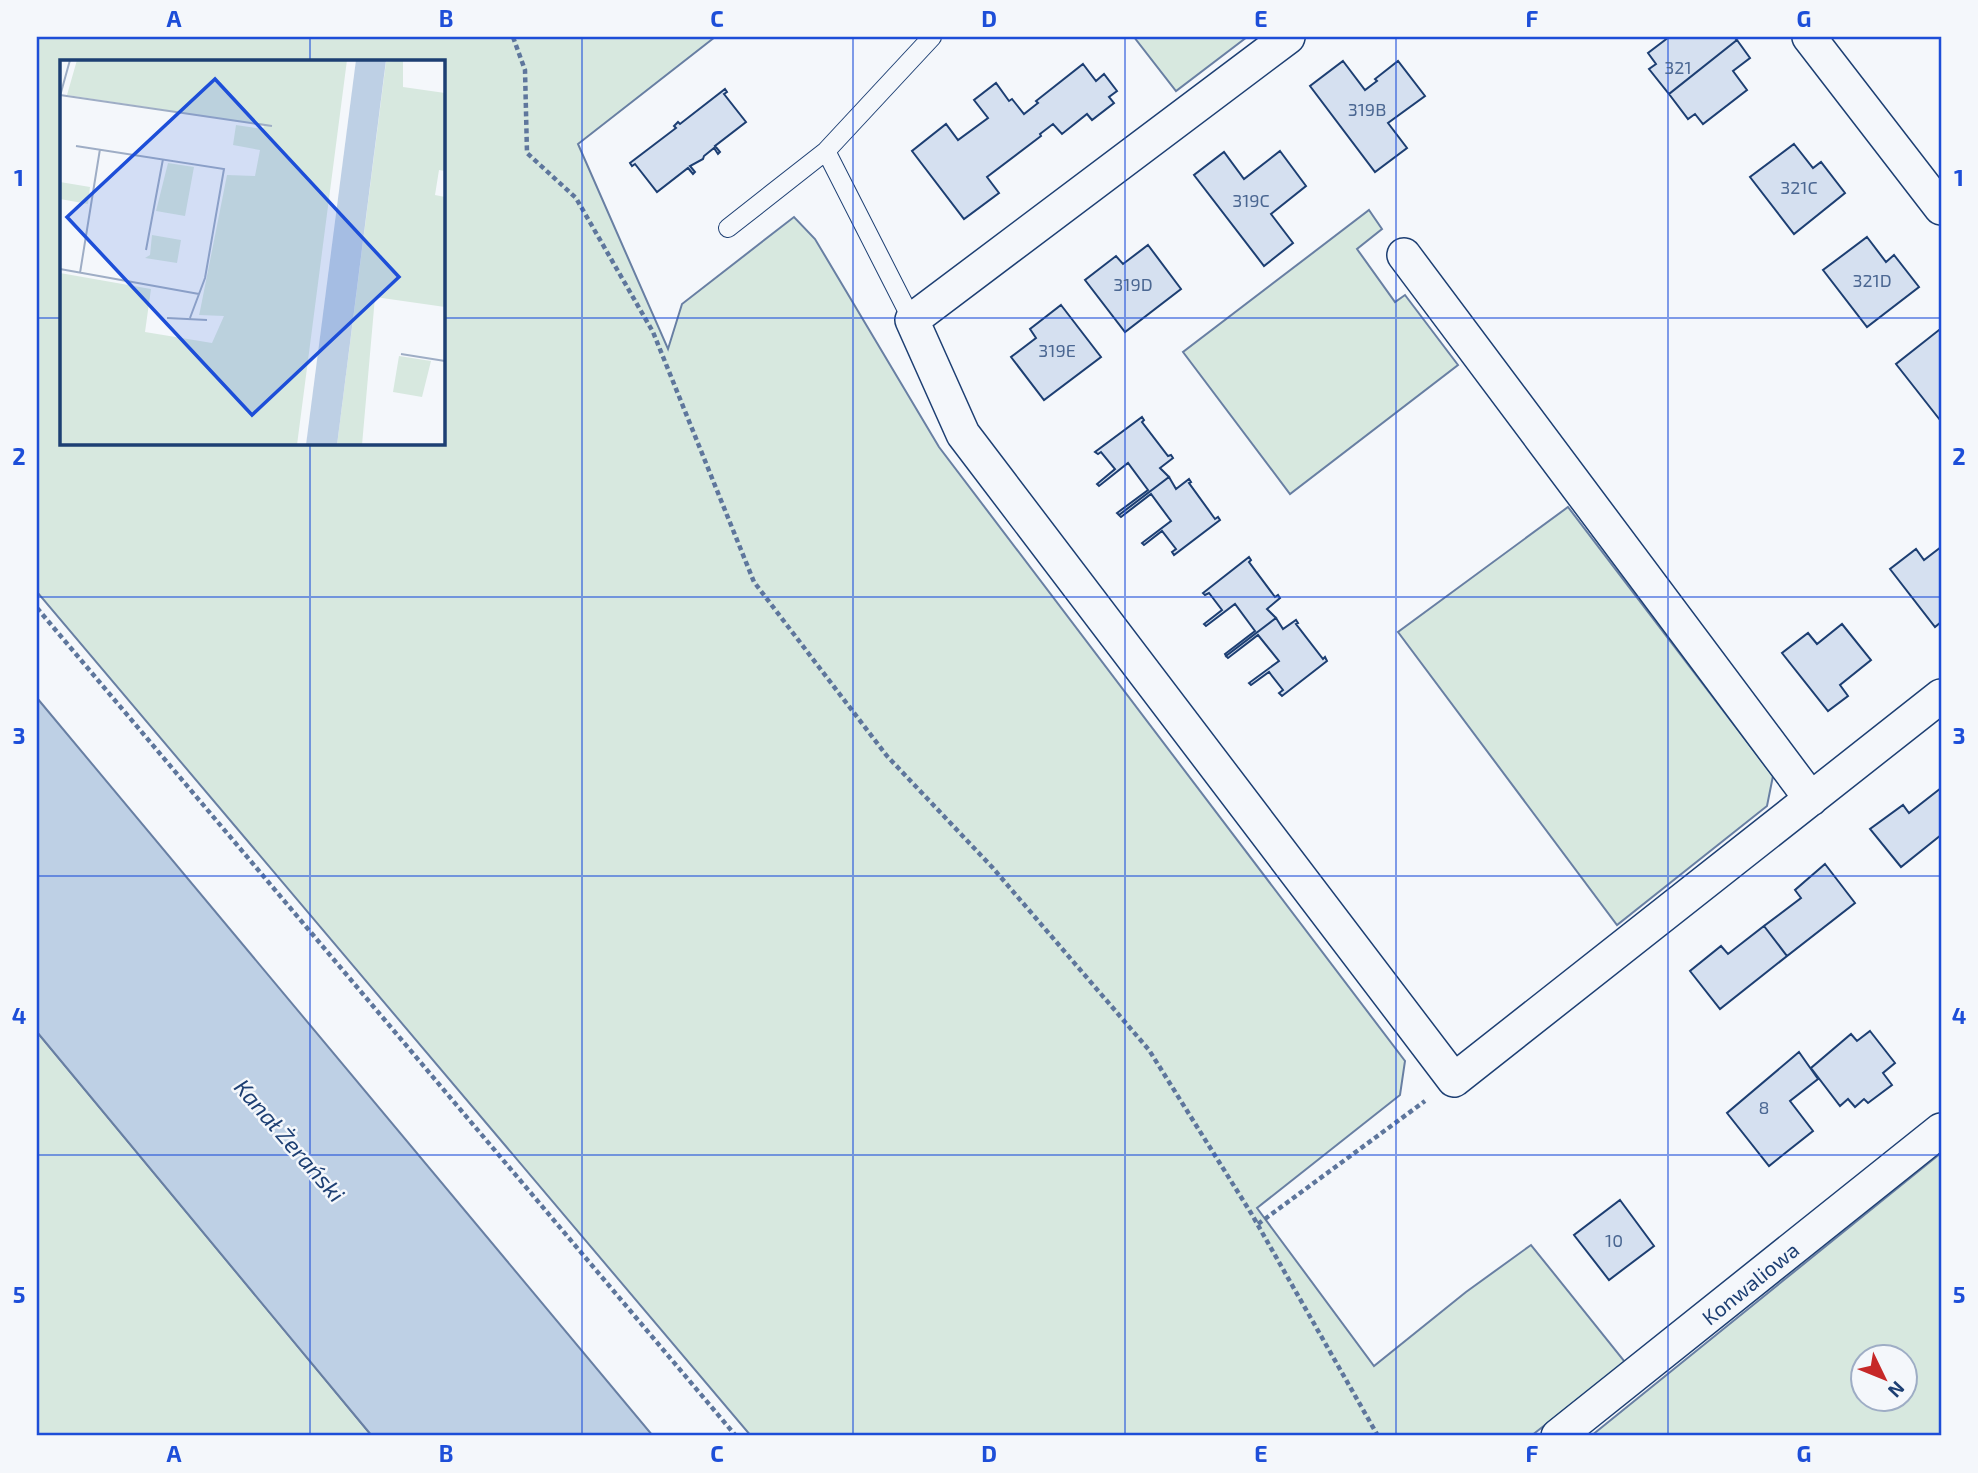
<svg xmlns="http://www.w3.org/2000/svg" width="1978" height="1473" viewBox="0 0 1978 1473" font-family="'Exo 2',sans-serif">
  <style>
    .green { fill: #d7e8df; stroke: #687fa3; stroke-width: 2; fill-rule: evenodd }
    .water { fill: #bed0e5; stroke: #687fa3; stroke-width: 2 }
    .building { fill: #d5e0f0; stroke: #1d3f73; stroke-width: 2 }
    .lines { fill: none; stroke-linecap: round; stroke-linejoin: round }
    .service-casing { stroke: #1d3f73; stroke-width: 20 }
    .minor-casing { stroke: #1d3f73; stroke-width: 36 }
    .path { stroke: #5e769c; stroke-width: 4.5; stroke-dasharray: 5 3.5; stroke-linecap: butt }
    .service { stroke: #f4f7fb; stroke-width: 18 }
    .minor { stroke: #f4f7fb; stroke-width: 33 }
    .grid { fill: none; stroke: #1d4ed8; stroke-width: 2; stroke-opacity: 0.55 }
    .labels { text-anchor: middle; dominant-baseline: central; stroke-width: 5; stroke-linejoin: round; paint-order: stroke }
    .number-label { font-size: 18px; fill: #4b6792 }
    .street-label { font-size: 21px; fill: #1d3f73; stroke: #f4f7fb }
    .water-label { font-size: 23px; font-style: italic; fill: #1d3f73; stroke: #f4f7fb }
    .inset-road { fill: none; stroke: #9eadc5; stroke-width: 2 }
    .view { fill: #1d4ed8; fill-opacity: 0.15; stroke: #1d4ed8; stroke-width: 3.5 }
    .inset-edge { fill: none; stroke: #1d3f73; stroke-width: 3.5 }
    .neatline { fill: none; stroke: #1d4ed8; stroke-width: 2.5 }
    .grid-label { font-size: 23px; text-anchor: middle; font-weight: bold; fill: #1d4ed8 }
  </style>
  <rect width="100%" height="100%" fill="#f4f7fb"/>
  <path class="green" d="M37,37H715L578,144L668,349L682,304L794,217L815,239L939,447L1405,1061L1400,1095L1257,1208L1374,1366L1466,1292L1531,1245L1625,1362L1531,1436H751L37,592ZM61,61H443V443H61Z
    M1134,37H1247L1176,91Z
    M1369,210L1382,229L1357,249L1395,302L1405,295L1458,365L1290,494L1183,352Z
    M1568,507L1773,776L1767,806L1617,925L1398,632Z
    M37,1032L372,1436H37Z
    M1941,1153V1436H1591ZM1862,1358H1904V1400H1862Z"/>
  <path class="water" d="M37,698L653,1436H372L37,1032Z"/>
  <path class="building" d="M1669,37H1734L1737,40L1669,94L1649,69L1656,64L1648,53Z
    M1737,40L1750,58L1733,71L1747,90L1703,124L1695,114L1688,119L1669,94Z
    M1343,61L1365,90L1377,81L1375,79L1398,61L1425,96L1388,123L1407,148L1375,172L1310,86Z
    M1083,64L1096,81L1104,74L1117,91L1109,97L1114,103L1092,120L1087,114L1062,134L1053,124L1040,134L1041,136L987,177L999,193L964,219L912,151L946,124L958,140L988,118L974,100L996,83L1009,101L1012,99L1024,114L1038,103L1036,101Z
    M725,89L727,92L724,94L746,122L715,146L720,152L718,154L714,148L704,156L703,159L690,166L695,172L693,174L688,168L657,192L635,164L632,166L630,163L676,128L674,126L678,122L680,124Z
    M1794,144L1813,168L1821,162L1845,193L1794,234L1750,177Z
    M1280,151L1306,186L1271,214L1293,243L1264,266L1194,175L1224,152L1244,179Z
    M1867,237L1886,262L1894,255L1919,287L1867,327L1823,270Z
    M1148,245L1181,289L1125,332L1085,280L1116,256L1123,264Z
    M1061,305L1101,357L1044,400L1011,357L1036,338L1030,329Z
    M1939,330L1941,332L1940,420L1896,364Z
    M1142,417L1144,420L1142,422L1168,456L1171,455L1173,458L1160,468L1169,477L1119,515L1117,513L1148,490L1128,463L1099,486L1097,484L1115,469L1101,452L1098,454L1095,452Z
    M1169,477L1176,489L1189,479L1191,482L1189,483L1215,519L1218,517L1220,520L1174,555L1172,552L1176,549L1162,531L1144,545L1142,543L1171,521L1151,494L1121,517L1119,515Z
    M1941,547V622L1935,627L1890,569L1916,549L1924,560Z
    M1249,557L1251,560L1249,562L1275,597L1278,595L1280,598L1267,609L1276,618L1226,656L1225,654L1255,631L1235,604L1206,626L1204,624L1222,610L1209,593L1205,595L1203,593Z
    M1276,618L1283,629L1296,620L1298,623L1296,624L1323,659L1325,657L1327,661L1282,696L1279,693L1283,690L1269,672L1251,685L1249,683L1279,661L1258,635L1228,658L1226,656Z
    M1842,624L1871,660L1840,685L1848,696L1828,711L1782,653L1808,633L1817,644Z
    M1941,788V835L1901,867L1870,829L1903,805L1909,813Z
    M1825,864L1855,903L1787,956L1764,926L1801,898L1795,890Z
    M1764,926L1787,956L1720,1009L1690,971L1721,946L1728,954Z
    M1870,1031L1895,1063L1883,1073L1892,1085L1868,1103L1864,1099L1855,1107L1848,1099L1840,1106L1811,1068L1851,1034L1857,1041Z
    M1799,1052L1818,1079L1790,1101L1813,1131L1769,1166L1727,1113Z
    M1620,1200L1654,1246L1609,1280L1574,1235Z"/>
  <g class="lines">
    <g class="service-casing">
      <path id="service" d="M826,151L912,320
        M728,228L826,151L932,37"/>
    </g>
    <g class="minor-casing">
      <path id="minor" d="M1288,37L912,320L963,434L1454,1080L1941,696
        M1809,37L1941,208
        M1404,255L1811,799
        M1558,1436L1941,1130"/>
    </g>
    <path class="path" d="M513,37L525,70L527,153L576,198L653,332L754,582L887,756L992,867L1149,1050L1251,1213L1378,1436
      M37,608L736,1436
      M1258,1224L1425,1101"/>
    <use href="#service" class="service"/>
    <use href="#minor" class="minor"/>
  </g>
  <path class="grid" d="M310,37V61M582,37V1436M853,37V1436M1125,37V1436M1396,37V1436M1668,37V1436M37,318H61M443,318H1941M310,443V1436M37,597H1941M37,876H1941M37,1155H1941"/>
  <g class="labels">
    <g class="number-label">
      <text x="1678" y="67">321</text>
      <text x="1367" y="109">319B</text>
      <text x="1799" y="187">321C</text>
      <text x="1251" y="200">319C</text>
      <text x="1872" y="280">321D</text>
      <text x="1133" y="284">319D</text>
      <text x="1057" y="350">319E</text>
      <text x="1764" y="1107">8</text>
      <text x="1614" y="1240">10</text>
    </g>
    <g class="street-label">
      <text transform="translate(1750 1283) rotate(-39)">Konwaliowa</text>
    </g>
    <g class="water-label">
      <text transform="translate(290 1140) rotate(49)">Kanał Żerański</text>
    </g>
  </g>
  <g transform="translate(60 60)">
    <rect width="385" height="385" fill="#f4f7fb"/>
    <path d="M17,0H287L237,385H0V213L91,229L85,272L152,283L164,256L139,255L140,251L167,115L195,116L200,90L173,85L176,65L203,69L204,65L7,35ZM343,0V27L385,33V111L379,110L375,135L385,137V247L315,237L302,385H277L326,2ZM108,103L134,107L125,156L96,151ZM0,122L30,127L28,144L0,139ZM92,175L121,180L117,203L85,198L90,195ZM339,296L371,301L362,337L333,332Z" fill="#d7e8df"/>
    <path d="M296,0H326L277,385H246Z" fill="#bed0e5"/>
    <path class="inset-road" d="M0,35L212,66M0,36L10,0M16,86L164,109L145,218L130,258M86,190L103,99M0,209L139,234M20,213L40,89M107,258L147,260M341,294L385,301"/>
    <path class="view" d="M155,19L339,217L192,355L7,157Z"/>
    <rect width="385" height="385" class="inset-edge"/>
  </g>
  <rect width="1978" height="1473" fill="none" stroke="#f4f7fb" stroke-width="77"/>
  <g transform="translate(1884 1378) rotate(133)"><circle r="33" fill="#f4f7fb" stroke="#9eadc5" stroke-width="2"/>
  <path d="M0-5L12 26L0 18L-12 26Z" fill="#c62828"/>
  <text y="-10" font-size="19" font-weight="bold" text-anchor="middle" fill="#1d3f73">N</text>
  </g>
  <rect x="38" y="38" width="1902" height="1396" class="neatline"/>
  <g class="grid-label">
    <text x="174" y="27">A</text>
    <text x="446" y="27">B</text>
    <text x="717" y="27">C</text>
    <text x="989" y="27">D</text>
    <text x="1261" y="27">E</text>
    <text x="1532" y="27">F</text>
    <text x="1804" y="27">G</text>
    <text x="19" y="186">1</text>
    <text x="1959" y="186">1</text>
    <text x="19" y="465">2</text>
    <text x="1959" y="465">2</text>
    <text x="19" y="744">3</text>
    <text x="1959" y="744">3</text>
    <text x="19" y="1024">4</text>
    <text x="1959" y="1024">4</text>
    <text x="19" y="1303">5</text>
    <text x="1959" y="1303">5</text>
    <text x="174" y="1462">A</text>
    <text x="446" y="1462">B</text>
    <text x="717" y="1462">C</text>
    <text x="989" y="1462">D</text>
    <text x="1261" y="1462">E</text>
    <text x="1532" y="1462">F</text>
    <text x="1804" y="1462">G</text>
  </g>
</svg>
